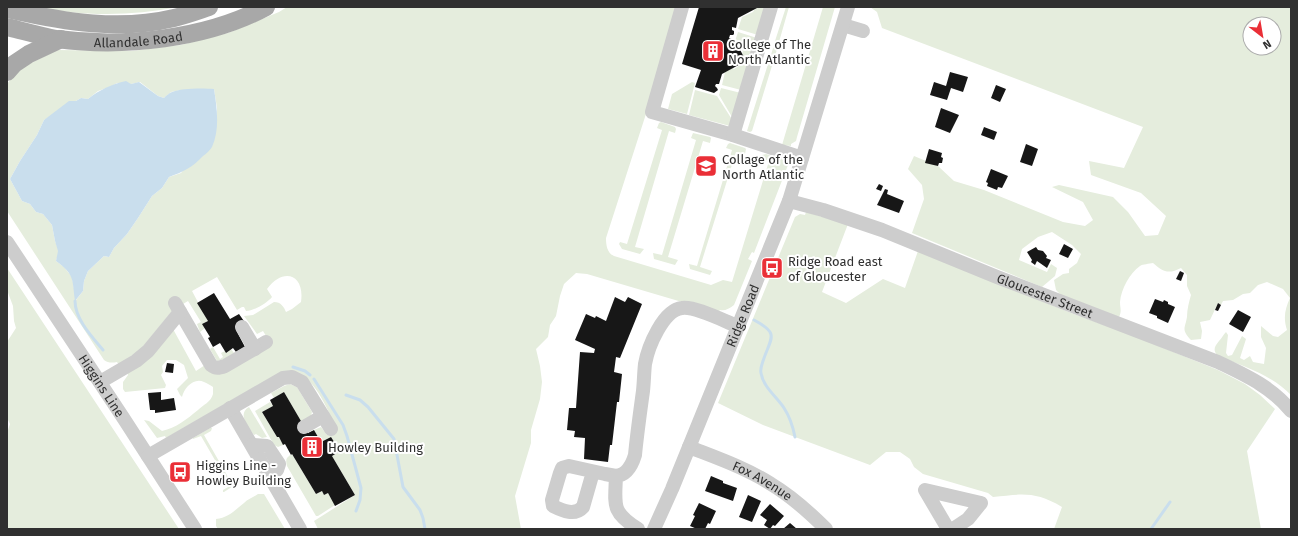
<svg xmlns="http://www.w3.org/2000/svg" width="1298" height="536" viewBox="0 0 1298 536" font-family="'Fira Sans',sans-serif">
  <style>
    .green { fill: #e5eddd; fill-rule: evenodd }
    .water { fill: #c9deed }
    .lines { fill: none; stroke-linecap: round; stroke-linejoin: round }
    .stream { stroke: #c9deed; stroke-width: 3 }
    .building { fill: #171717 }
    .minor { stroke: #cdcdcd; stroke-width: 14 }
    .major { stroke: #a8a8a8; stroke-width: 18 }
    .labels { text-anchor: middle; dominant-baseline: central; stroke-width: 4; stroke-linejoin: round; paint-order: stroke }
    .street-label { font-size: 13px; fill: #303030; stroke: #fff }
    .poi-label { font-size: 13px; fill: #303030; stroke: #fff; text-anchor: start }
  </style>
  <rect width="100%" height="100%" fill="#fff"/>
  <path class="green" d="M39,7H178C142,14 106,16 69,12C59,11 49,10 39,7Z
    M287,7H677L645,117L606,238C606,245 607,253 614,256L711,285L723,280L732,282L769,161L761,158L762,155L766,154L785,160L788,165L754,253L752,252L748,259L752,261L734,305C729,309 725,311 720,310L719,311L682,302L587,274L576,273L564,284L560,296L556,316L550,325L548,337L536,349L540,366L542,382L540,399L531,430V443L515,496L521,529H318L314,521L355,495L332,456L340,451L331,437L321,442L314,430L321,427L327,435L337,429C326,408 312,365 281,372L166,438L165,436L157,438L144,420L149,421L162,431C176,428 187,419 198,410C203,405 211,402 213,394C213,393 213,388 213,387C210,385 207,383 204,382C194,377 184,388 182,397L180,395L177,389L188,378L184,365L176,360H167L162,366L163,372L161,375L166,385L165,388L125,392L123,389V382L128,375L127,372L173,329L196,371L205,365L271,344L263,331L257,334L244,316L253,315L274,302C281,302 284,307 286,312L292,309L301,302C305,274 283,267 267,289L272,297C267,303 254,311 246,311L244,307H242L237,310L217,277L192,291L208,321L203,324L205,328L200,332L197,324L201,322L188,301L173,310L141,349L119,365L117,362C112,363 108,363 104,360L7,211V84L19,69L57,50L132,51L181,45L228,33L279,12ZM140,82L158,96L164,98L171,92L181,90L214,89L217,108L216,128L181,173L169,177L162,188L152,196L138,218L127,234L114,248L109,257L104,256L88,271L84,281L83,291L76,300L72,277L64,267L56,261L59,251L55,241L52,225L43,214L36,212L30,204L22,201L10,179L20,161L37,135L44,120L81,98L88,99L98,91L110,87L117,83L131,84Z
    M759,7H766L758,35L738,29L742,17L753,12L754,10Z
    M786,7H789L779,42L775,41Z
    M823,7H835L797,137L796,141L791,144V146L782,145Z
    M870,7H1291V395C1272,375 1243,366 1218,356C1212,350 1215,346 1219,341C1222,338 1223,335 1226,332L1228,335L1226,353L1228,356L1232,355L1242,336L1246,339L1240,358L1244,360L1250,356L1253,362L1264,364L1266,348L1261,337V326L1273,336L1278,337L1287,330C1283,318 1285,309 1290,298L1283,289L1267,282L1258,285L1250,293L1243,294L1233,300L1223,301L1221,305L1218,303L1210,320L1200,322L1202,331L1201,339L1191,340C1181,329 1185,329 1187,317C1187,309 1189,302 1191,295L1187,286V275L1181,268C1168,275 1162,271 1153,263C1149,264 1143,264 1140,266C1130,273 1121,289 1120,302C1120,308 1122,311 1119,317L1061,295L1056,290L1054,280L1063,274L1069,273V269L1077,263L1081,254L1072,245L1052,232L1038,237L1022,249L1019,260L1047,272L1051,264L1057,268L1055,276L1042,287L912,233L924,199L922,185L908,169L914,156L938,166L954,181L984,190L1063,222L1085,226L1093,220L1083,202L1052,187L1059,185L1113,197L1128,212L1145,236L1158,235L1166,216L1141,193L1091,175L1089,161L1124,168L1143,127L882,28L877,12ZM1250,24H1274V48H1250Z
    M738,32L757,38L750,61L746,60L742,53L743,52L742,49H740L735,41Z
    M774,45L778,46L752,131L750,132L747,131Z
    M745,62L750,63L741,90L722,85L725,72L733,68L734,69Z
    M692,82L695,83L687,114L668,109L672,94Z
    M721,88L741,93L732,117L719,95Z
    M695,90L717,96L733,121L730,126L689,115Z
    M661,122L675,127L676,129L675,133L669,131L635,247L644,249L640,254L622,249L619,244L620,242L627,244L662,130L657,128L659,123Z
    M693,133L710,137L711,138L710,143L703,141L668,257L678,260L675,265L654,259L653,253L662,255L696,140L691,138Z
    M730,143L745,148L746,149L745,154L736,152L700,267L712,271L710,275L690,269L689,264L697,266L732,150L726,148L728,144Z
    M806,212L848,224L822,292L846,303L883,279L905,288L918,251L1071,313L1129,334L1218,370L1245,384L1260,395L1275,409L1247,451L1261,529H1054L1062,507C1035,491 1022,494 993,497L988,493L923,474L914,467L910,459L900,452H886L870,465L763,425L718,403L795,217L800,214L805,215Z
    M7,268L179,529H7V433L10,424L7,418V342L16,328L14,321L13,306L7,290Z
    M213,347L220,359L223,357L221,353L225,351L226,353L231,349L234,353L220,362L217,361L210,349Z
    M290,384L297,387L312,412L311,416L303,425L284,392L274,398L271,393L284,386Z
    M270,402L273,406L262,412L277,437H279L283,445L278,447L274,445L255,411Z
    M249,407L267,437L262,438L256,434L254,435C248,427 237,414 249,407Z
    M210,428H212L211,431L204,435L232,484L241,481L224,492H223V490L230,486L201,436L193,439V438Z
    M292,454L316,494L322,491L324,495L328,493L335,505L318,516H316L287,466C285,459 287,457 292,454Z
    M258,494H264L285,529H218L216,526V519C228,518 235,510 244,503C248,499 254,497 258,494Z"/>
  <path class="water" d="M126,81L131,84L139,82L158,96L164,98C166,96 169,93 172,92C180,88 204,88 214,89C217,108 220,129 212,147C210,150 206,154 203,156C193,167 183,172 169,177L162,188L152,196L138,218L127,234L114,248L109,257L104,256L88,271L84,281L83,291L75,301C72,279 75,275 56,261L58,251L55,241L52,225L43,214L36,212L30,204L22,201L10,179L20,161L37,135L44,120L69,101H76L81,98L88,99C99,90 112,84 126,81Z"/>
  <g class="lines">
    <path class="stream" d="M75,301C75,319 92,337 103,350
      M754,320C780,334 771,337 763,361C762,364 760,369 761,373C763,387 777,397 784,408C790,417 793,427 795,437
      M293,367L305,371L310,375
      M314,379L343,425L347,436L361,488L360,500L356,511
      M346,395L360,400L368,407L394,439L403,487L420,510L423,518L425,529
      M1151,529L1170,502"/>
  </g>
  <path class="building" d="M699,7H759L738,18L736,28L732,27V30L734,31V34L733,35H730L729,38L735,40L746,61L722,74L719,84H716L715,86L717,88L718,90L714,93L695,87L701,70L682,64Z
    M950,72L968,77L963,92L951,88L947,100L930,95L934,82L946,86Z
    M996,85L1006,89L1000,102L991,98Z
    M941,108L959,115L950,133L935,127Z
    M984,127L997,132L994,140L981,135Z
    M1026,144L1038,149L1032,166L1020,162Z
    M929,149L942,153L941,157L943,158L942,163H939L938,166L925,163Z
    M991,169L1008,176L1002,188L998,187L997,190L987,186L988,183L986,182Z
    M879,184L883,186L881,191L876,189Z
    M885,189L888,190L887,194L904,201L899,213L877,205Z
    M1064,244L1073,249L1068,258L1059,254Z
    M1036,247L1038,250L1043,251L1047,256L1046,258L1051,260L1047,268L1037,261L1035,265L1031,262L1032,260L1027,252Z
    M1180,271L1184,273L1181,281L1176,279Z
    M214,293L230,319L239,314L246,324L236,330L245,347L236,352L233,348L226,353L220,343L213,347L208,338L210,337L202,324L208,321L197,303Z
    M615,297L625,302L628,297L642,304L620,358L616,357L614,372L622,374L619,402H617L612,445H610L608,462L584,459L585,438L574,437L575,431L567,430L569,408H576L580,352L594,353L595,349L575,340L586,314L595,318L596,316L606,321Z
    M1155,299L1163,302L1164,300L1168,302V304L1175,307L1168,323L1157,318V316L1149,313Z
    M1218,303L1221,305L1218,311L1215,310Z
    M1238,310L1251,317L1243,332L1229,324Z
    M167,363L174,364L173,373L165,372Z
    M161,392V400L174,398L176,410L155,413V410H150L148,393Z
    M284,392L308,433L314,430L321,442L331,437L340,451L332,456L355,495L335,506L328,493L324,495L322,491L316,494L292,454L291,455L285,444L283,445L279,437H277L262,412L273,406L270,400Z
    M711,476L723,481V483L737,488L733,501L705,491Z
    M748,495L761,501L752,522L739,517Z
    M699,503L716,511L710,524L708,523L705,529H697L690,526L695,516L693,515Z
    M770,504L784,516L775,526L773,525L770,529L764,525L767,520L760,515Z
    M790,523L797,529H783Z"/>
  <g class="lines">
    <g class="minor">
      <path d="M682,7L652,112L733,135L802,158"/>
      <path d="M843,25L863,31"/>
      <path d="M733,135L771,7"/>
      <path id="s1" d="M789,201L823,210L882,230L997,277L1218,362C1245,375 1272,387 1291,411"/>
      <path id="s2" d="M7,242L124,419L195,529"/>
      <path d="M175,303L211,365C216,369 219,368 225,366L266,342"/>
      <path d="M242,327L255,349"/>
      <path d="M100,382L136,361L148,351L180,312"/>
      <path d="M230,408L300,529"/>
      <path d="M304,427L323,416"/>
      <path d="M252,445L267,446L279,464L277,470L269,475"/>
      <path id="s3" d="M689,447C717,458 746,468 771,484C791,496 809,512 826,529"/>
      <path d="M148,456L283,378L292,377L302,382L331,429"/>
      <path d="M593,472L583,507C575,516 563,511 553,506L552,500L560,473L562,468L569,466L605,474L616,476"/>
      <path d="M638,529C611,512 615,505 616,476C627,475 632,465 635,455C637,434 640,413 643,391C644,382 644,373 645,364C648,347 663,310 682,308C695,306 724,321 737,326"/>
      <path id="s4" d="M654,529L672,489L789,201L848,7"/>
      <path d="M948,529L925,490L981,503L968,519L953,529"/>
    </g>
    <g class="major">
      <path d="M7,8L12,10C65,22 120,31 174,18C186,15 197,11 209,7"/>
      <path id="s5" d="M7,27C23,31 41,36 57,39C123,48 207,39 266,7"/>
      <path d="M7,72L14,64L29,54L61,39"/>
    </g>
  </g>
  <defs>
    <g id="building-square" transform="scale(1.15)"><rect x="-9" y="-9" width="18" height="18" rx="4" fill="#ea2f37" stroke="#fff"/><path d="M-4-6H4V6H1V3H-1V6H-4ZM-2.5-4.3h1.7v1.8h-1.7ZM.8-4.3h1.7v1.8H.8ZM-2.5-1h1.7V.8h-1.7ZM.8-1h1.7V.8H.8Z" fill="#fff"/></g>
    <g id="university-square" transform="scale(1.15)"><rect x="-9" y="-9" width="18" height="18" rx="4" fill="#ea2f37" stroke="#fff"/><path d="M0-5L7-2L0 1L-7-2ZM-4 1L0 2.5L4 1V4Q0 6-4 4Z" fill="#fff"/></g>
    <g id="bus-square" transform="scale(1.15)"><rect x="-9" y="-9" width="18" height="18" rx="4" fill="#ea2f37" stroke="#fff"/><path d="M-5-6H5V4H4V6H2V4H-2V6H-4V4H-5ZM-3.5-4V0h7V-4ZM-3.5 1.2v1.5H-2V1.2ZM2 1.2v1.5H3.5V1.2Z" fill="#fff"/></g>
  </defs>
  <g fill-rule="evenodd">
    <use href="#building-square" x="713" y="51"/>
    <use href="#university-square" x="706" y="166"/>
    <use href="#bus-square" x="772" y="268"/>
    <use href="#building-square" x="312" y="447"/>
    <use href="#bus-square" x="180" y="472"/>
  </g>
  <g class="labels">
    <g class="street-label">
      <text stroke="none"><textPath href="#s5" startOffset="133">Allandale Road</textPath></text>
      <text stroke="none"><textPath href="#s1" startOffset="273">Gloucester Street</textPath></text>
      <text stroke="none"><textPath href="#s4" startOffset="231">Ridge Road</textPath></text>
      <text stroke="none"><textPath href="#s2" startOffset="172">Higgins Line</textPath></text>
      <text stroke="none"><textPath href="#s3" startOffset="81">Fox Avenue</textPath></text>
    </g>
    <g class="poi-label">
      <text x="728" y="44">College of The<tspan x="728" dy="15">North Atlantic</tspan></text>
      <text x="722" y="159">Collage of the<tspan x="722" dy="15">North Atlantic</tspan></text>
      <text x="788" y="261">Ridge Road east<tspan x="788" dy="15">of Gloucester</tspan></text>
      <text x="328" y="447">Howley Building</text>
      <text x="196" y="465">Higgins Line -<tspan x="196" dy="15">Howley Building</tspan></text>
    </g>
  </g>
  <rect width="1298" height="536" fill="none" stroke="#303030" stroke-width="16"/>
  <g transform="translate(1262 36) rotate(149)"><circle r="19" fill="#ffffff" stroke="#acacac"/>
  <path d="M0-3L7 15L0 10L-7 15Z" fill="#ea2f37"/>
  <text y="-6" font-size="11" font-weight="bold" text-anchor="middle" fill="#303030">N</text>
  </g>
</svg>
